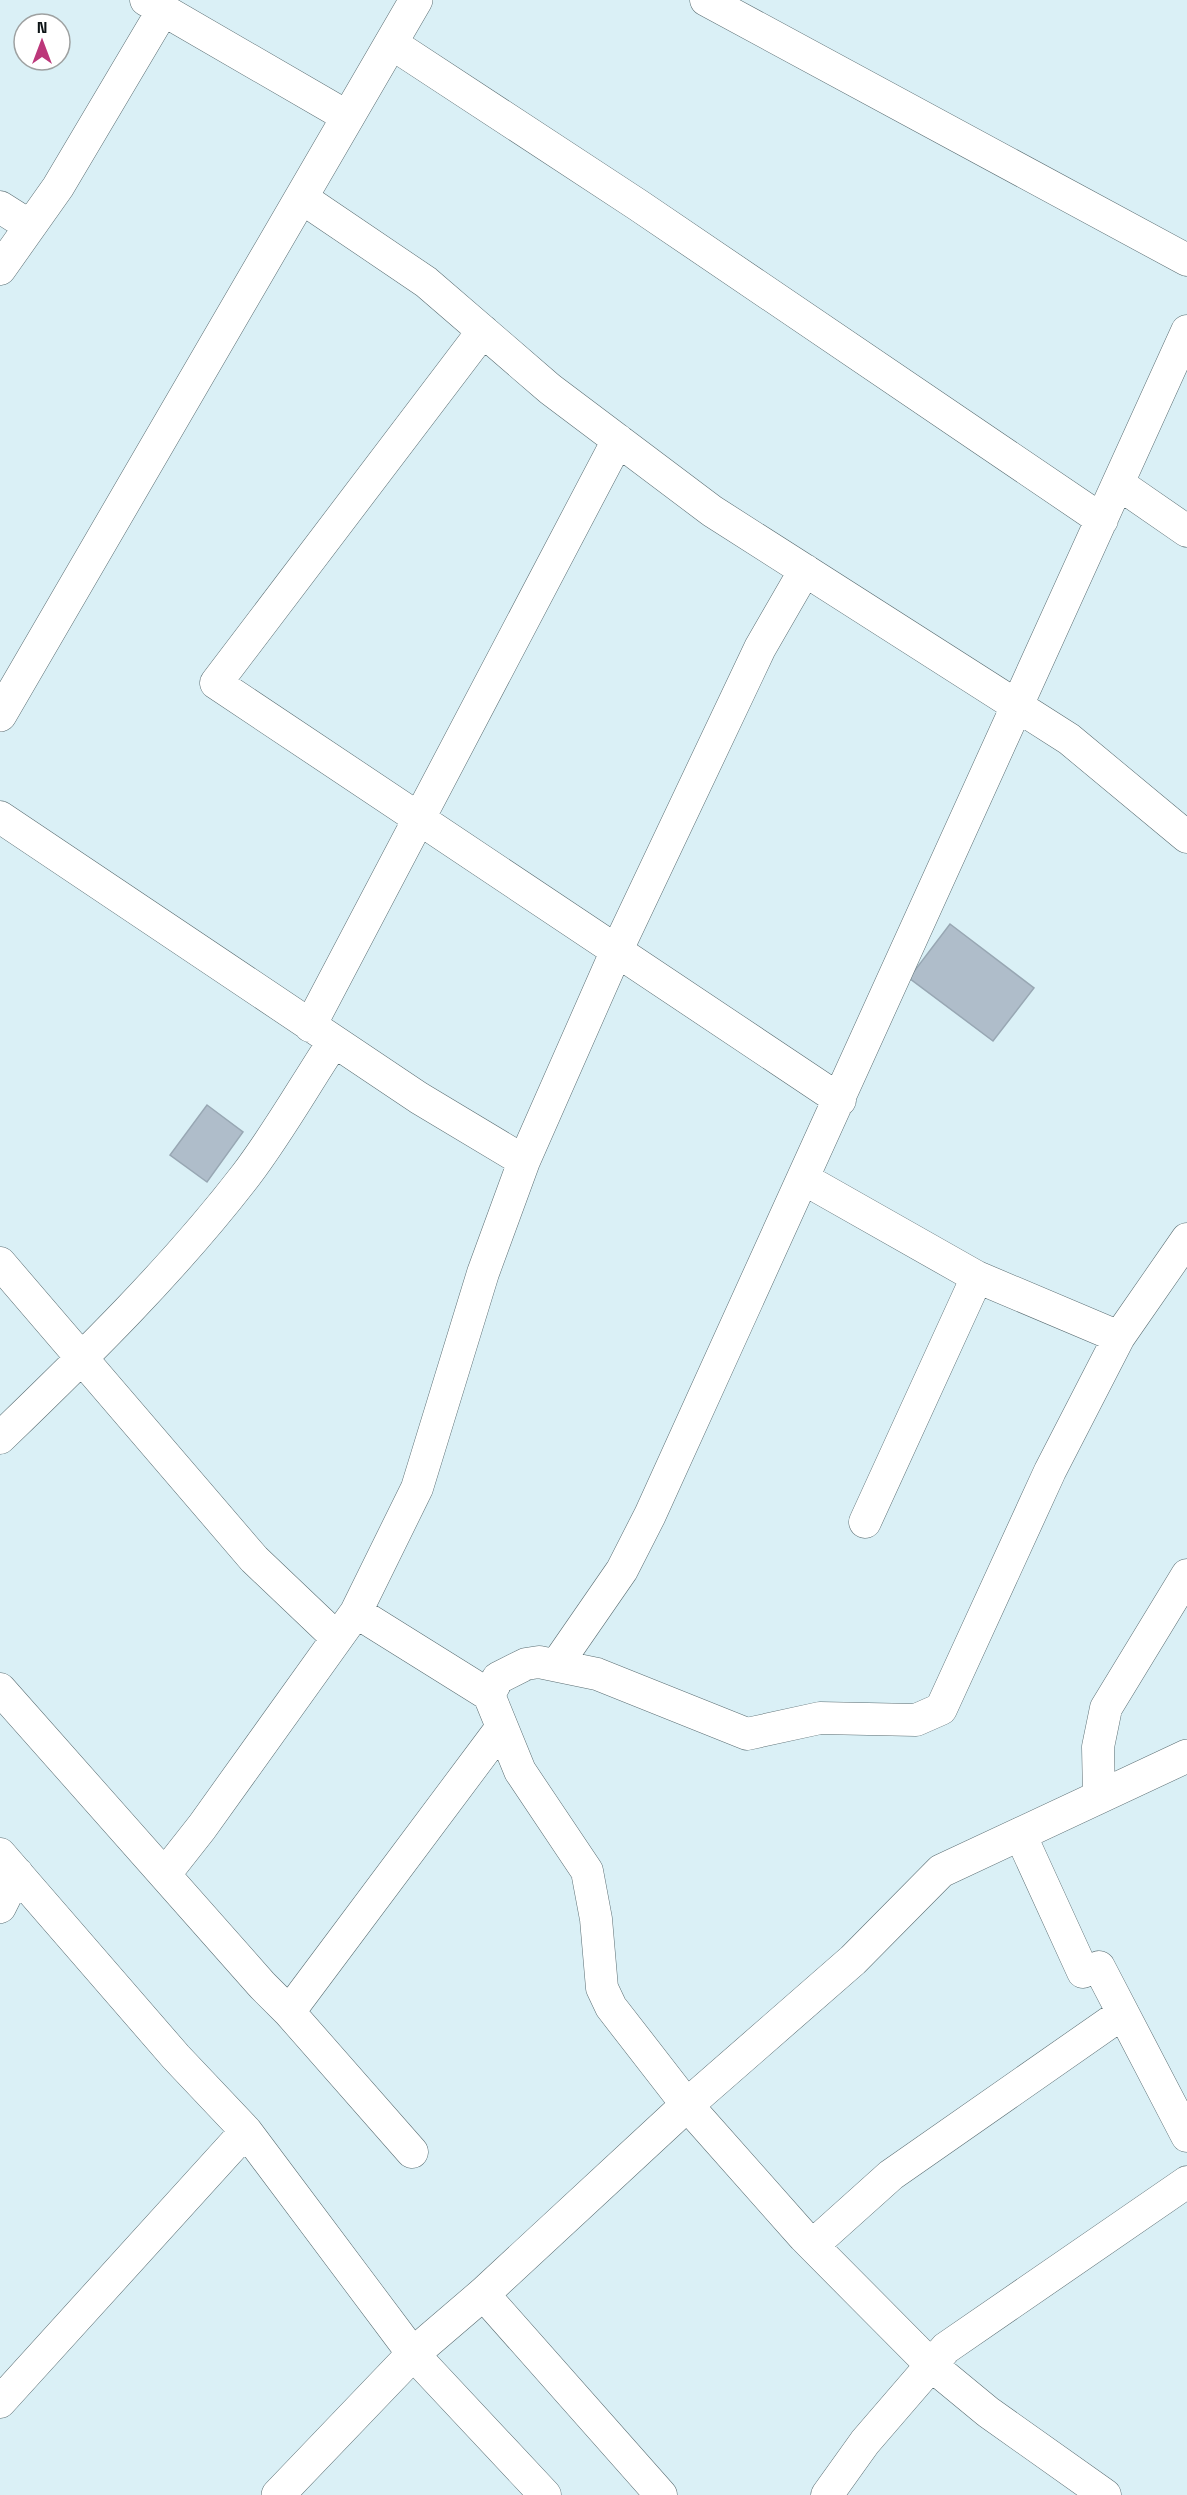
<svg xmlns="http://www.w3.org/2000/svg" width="1187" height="2495" viewBox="0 0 1187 2495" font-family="'Space Grotesk',sans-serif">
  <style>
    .building { fill: #afbdca; stroke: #98a7b3; stroke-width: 1.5 }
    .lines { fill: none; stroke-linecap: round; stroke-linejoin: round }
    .minor-casing { stroke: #5a6d72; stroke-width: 33 }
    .tertiary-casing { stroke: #5a6d72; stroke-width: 34 }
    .minor { stroke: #fff; stroke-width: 32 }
    .tertiary { stroke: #fff; stroke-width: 33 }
  </style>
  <rect width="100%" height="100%" fill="#daf0f6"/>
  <path class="building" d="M950,924L1034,988L993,1041L909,978Z
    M207,1105L243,1132L207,1182L170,1155Z"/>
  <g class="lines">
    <g class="minor-casing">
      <path id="minor" d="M146,0L348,117
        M706,0L1187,260
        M391,43L638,205L1102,520
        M302,198L426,282L550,389L712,511L1069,739L1187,837
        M0,207L30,226
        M0,269L58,187L163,10
        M483,331L216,683L840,1100
        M1119,484L1187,531
        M0,817L419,1098L524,1161
        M310,1026L618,440
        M804,1179L977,1277L1119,1337
        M0,1263L254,1559L337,1638
        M0,1438C86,1355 173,1270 246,1175C278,1133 305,1085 334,1041
        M865,1522L977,1277
        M356,1612L489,1695L520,1771L587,1871L596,1919L602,1988L611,2007L687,2105L804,2237L931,2365L988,2412L1105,2495
        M557,1664L622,1570L650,1515L1187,331
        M0,1689L262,1985L289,2012L502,1727
        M489,1695L498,1678L526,1664L539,1662L597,1674L747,1734L820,1718L916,1720L941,1709L1050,1471L1119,1337L1187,1239
        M1099,1797L1098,1747L1106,1708L1187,1575
        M1020,1834L1083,1972
        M0,1854L176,2057L246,2131L413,2354L545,2495
        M165,1874L202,1827L356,1612L417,1488L483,1273L524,1161L616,952L760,648L805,570
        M0,1907L17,1873
        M1099,1967L1187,2136
        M289,2012L412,2152
        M813,2245L891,2175L1123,2013
        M483,2294L661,2495
        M0,2402L246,2131
        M827,2495L865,2442L946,2348L1187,2182"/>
    </g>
    <g class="tertiary-casing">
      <path id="tertiary" d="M0,715L416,0
        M278,2495L413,2354L483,2294L687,2105L853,1960L941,1871L1187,1756"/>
    </g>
    <use href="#minor" class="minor"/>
    <use href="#tertiary" class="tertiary"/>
  </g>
  <g transform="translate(42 42)"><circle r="28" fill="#ffffff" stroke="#9ea1a1" stroke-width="1.5"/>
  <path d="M0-4.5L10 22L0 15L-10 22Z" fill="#bc377a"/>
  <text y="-9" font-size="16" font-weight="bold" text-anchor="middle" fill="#0c1315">N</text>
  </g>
</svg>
